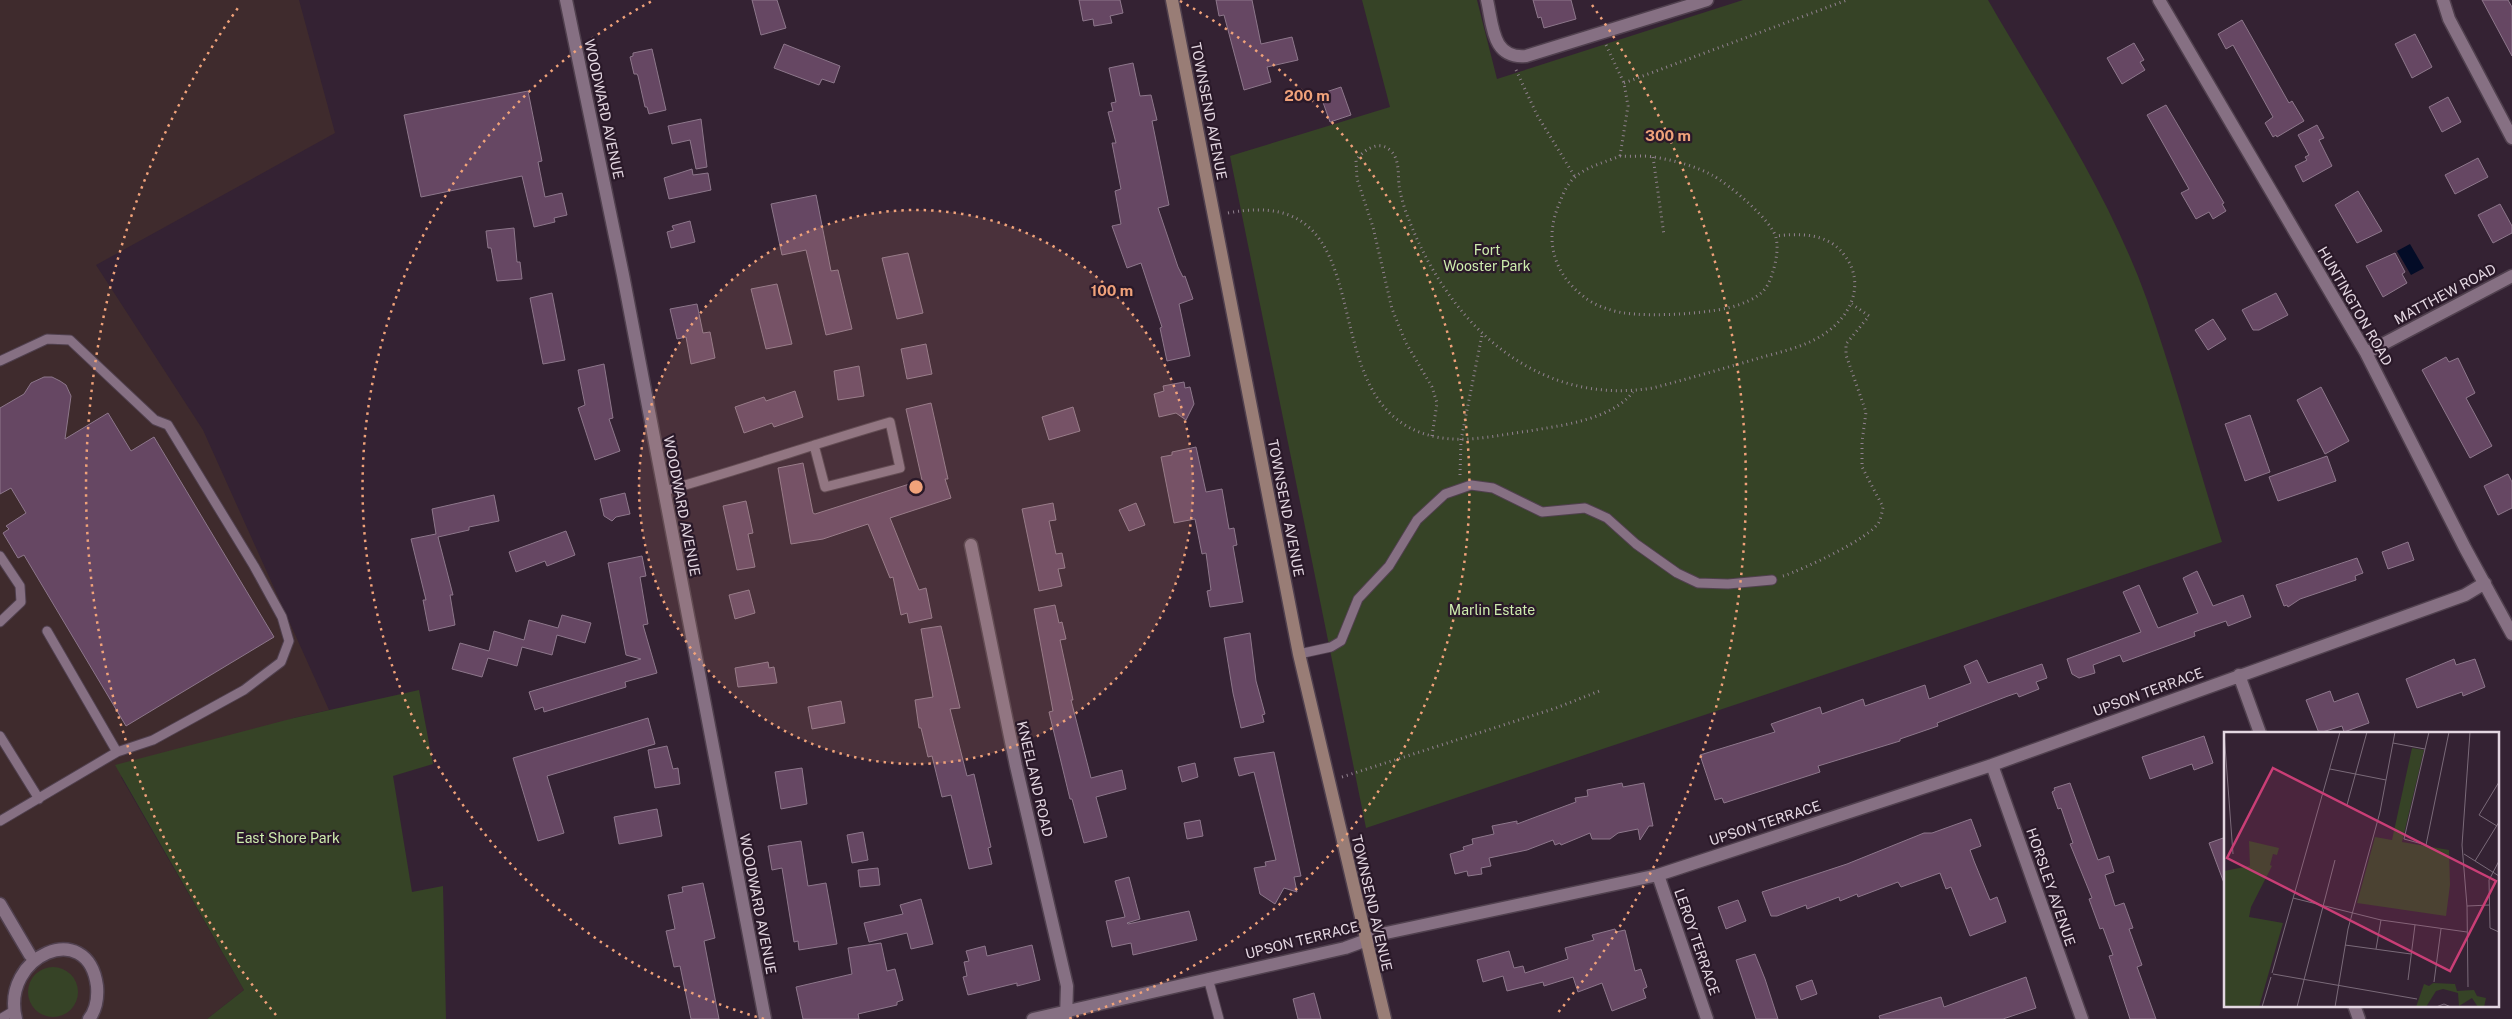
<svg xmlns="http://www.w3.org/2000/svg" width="2512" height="1019" viewBox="0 0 2512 1019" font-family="'Public Sans',sans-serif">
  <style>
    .industrial { fill: #3f2b2d }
    .green { fill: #364326 }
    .water { fill: #030c27 }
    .building { fill: #664763; stroke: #8d778b }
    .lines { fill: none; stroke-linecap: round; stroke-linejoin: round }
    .lane-casing { stroke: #50404e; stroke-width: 11 }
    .street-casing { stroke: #50404e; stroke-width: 15 }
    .secondary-casing { stroke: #50404e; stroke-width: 15 }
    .path { stroke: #91818f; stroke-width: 3; stroke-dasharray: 1 4; stroke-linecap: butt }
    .lane { stroke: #867083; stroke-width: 9 }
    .street { stroke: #867083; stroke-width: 12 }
    .secondary { stroke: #997d76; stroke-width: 12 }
    .ring { fill: none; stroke: #f0a27a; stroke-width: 2.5; stroke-dasharray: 2.5 5 }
    .labels { text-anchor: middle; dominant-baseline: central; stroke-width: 4.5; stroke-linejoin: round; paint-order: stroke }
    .street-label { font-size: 14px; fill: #e4d7e2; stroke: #2a1929 }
    .park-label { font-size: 14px; fill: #ceedae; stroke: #2a1929 }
    .inset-road { fill: none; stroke: #7a6a79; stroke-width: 1 }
    .view { fill: #c93e76; fill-opacity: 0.15; stroke: #c93e76; stroke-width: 2.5 }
    .inset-edge { fill: none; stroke: #e4d7e2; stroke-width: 2.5 }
    .centre { fill: #f0a27a; stroke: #2a1929; stroke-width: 2.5 }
    .ring-label { font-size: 15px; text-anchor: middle; font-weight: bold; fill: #f0a27a; stroke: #2a1929; stroke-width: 4.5; stroke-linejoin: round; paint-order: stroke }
  </style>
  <rect width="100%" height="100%" fill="#342233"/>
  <path class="industrial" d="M0,0H299L335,133L96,265L203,430L329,710L294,718L121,777L244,990L207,1019H0Z"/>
  <path class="green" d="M1362,0H1477L1497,79L1743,0H1988C2044,97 2109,194 2147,300C2175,380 2197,462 2222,542L1366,828L1230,156L1390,107Z
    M419,690L433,764L393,776L412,892L443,886L446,1019H207L244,990L115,765L294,718Z
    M28 992a25 25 0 1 1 50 0a25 25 0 1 1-50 0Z"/>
  <path class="water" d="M2410,244L2424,268L2411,275L2397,251Z"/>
  <path class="building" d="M752,0H777L786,28L761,35Z
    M1079,0H1120L1123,13L1110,16L1112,23L1094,26L1093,19L1083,21Z
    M1216,0H1252L1261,44L1292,37L1298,60L1267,67L1271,82L1244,90L1224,15L1219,16Z
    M1533,0H1571L1576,19L1544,28L1541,17L1538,18Z
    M2482,0H2508L2512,7V56Z
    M2242,20L2289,103L2292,101L2304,121L2277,137L2276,135L2273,137L2265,123L2273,117L2233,45L2226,49L2218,34Z
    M2415,34L2432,67L2412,78L2395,44Z
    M2134,43L2144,60L2140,62L2145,70L2122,84L2107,58Z
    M784,44L840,66L834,83L822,79L819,85L774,68Z
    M652,49L666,110L649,114L647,107H645L638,76L637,74H634L630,57L633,56V53Z
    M1133,63L1140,96L1151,95L1157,120L1152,121L1169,205L1158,208L1178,267L1183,277L1185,276L1193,299L1179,304L1190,356L1167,361L1160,328L1162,327L1141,263L1127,268L1112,226L1121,224L1115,191L1121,189L1112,143H1116L1108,112L1113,111L1111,103L1116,102L1109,68Z
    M1341,87L1351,115L1330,122L1320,94Z
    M528,91L542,161L538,162L545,197L562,193L567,215L554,218L555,222L534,227L522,176L421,197L404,115Z
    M2448,97L2461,122L2442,132L2429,107Z
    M2166,105L2224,203L2222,204L2226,211L2213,219L2209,212L2196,219L2181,193L2189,189L2147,115Z
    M701,119L707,167L696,169L690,140L672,144L668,126Z
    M2317,125L2324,138L2319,140L2332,166L2303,182L2295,166L2307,160L2305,157L2309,155L2298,135Z
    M2478,158L2488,177L2455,194L2445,175Z
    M692,169L693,175L708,173L711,190L669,199L664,178Z
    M2358,191L2382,231L2357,243L2335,205Z
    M816,195L831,271L838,270L852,329L826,335L806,250L782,255L771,204Z
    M2500,204L2512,226V233L2493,243L2478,215Z
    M690,221L695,242L671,248L667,232L674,230L672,226Z
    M514,228L517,262H520L522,279L497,281L491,248H488L486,231Z
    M908,253L923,313L897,319L882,258Z
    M2395,253L2405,272L2402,274L2407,283L2383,297L2366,266Z
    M777,284L792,344L766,349L751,289Z
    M552,293L565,360L543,364L530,298Z
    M2276,293L2288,315L2259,330H2253L2242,310Z
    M697,304L703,333L710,332L715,358L691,364L686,337L677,339L670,309Z
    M2213,319L2226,339L2208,350L2195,330Z
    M926,344L932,374L907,379L901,349Z
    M2446,357L2449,362L2458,358L2475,393L2466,398L2492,446L2470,458L2422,370Z
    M604,364L613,418L609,419L620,451L595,460L578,408L585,405L578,370Z
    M859,366L864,396L838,400L834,371Z
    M44,377H52L60,381L66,385L71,396L65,439L108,413L131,451L154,437L274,637L126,726L24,555L18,558L3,533L9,529L6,526L26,513L11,488L0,494V408L24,394L31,383Z
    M1184,382L1185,388L1190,387L1194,404L1186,420L1176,413L1159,417L1154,394L1164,391L1163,386Z
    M2321,387L2349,441L2325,454L2297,400Z
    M795,391L803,417L774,427L772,423L744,433L735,407L764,397L766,401Z
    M931,403L948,479H945L951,498L890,518L919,590L926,588L932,618L909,623L907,613L901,615L893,577L890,578L868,524L823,539L791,544L778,468L803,463L813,513L815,514L922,480L906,409Z
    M1073,407L1080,431L1049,440L1042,417Z
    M2250,415L2270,472L2245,481L2225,424Z
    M1196,447L1206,492L1222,489L1229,529L1234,528L1237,545L1233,546L1243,602L1210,607L1207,591L1211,590L1206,553L1202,554L1195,519L1174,523L1161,457L1172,455V452Z
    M2327,456L2336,481L2278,501L2269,477Z
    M2508,474L2512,482V508L2498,515L2484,486Z
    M625,493L630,514L616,517L612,521L604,516L600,499Z
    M494,495L499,521L469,527V530L438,537L453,595H450L455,625L429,631L423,600H426L411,539L436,534L432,509Z
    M746,501L753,533L748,534L755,567L737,570L723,506Z
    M1053,503L1056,520L1049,521L1056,554L1062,553L1065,568L1058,569L1062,586L1039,591L1022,509Z
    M1136,503L1145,525L1129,531L1119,510Z
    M566,531L575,555L547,566L545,561L516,572L509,552Z
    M2408,542L2414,560L2388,569L2382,552Z
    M642,556L646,576L640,577L648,624L643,625L657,673L625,682L626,687L544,712L543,707L535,710L529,692L641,659L626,655L608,563Z
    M2357,558L2363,573L2355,576L2356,580L2300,599L2288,607L2287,605L2284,606L2276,585Z
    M2197,571L2213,606L2243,595L2251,617L2228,626L2226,621L2194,632L2195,636L2123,662L2120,655L2093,665L2095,673L2079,678L2072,674L2067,659L2141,632L2123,592L2139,585L2158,628L2198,613L2183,578Z
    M749,590L755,613L735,619L729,595Z
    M1055,605L1059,623L1062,622L1066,639L1060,640L1073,700H1071L1091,778L1122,770L1126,789L1096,797L1107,837L1084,843L1072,799H1070L1049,712L1053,711L1034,609Z
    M562,615L591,623L585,643L557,635L552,655L522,647L517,666L488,658L482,677L452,669L460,643L489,651L494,631L524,640L529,620L558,628Z
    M941,626L960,708L950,709L967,776L974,774L991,847L988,848L992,864L969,869L951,795L942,797L932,756L928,757L921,728H919L915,700L933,697L921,629Z
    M1250,633L1256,681L1265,714L1262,715L1264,722L1241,728L1233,693L1224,638Z
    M2454,659L2456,665L2475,659L2485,687L2463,696L2462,692L2417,708L2406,679Z
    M1977,660L1988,683L2042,664L2047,678L2036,682L2039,689L2019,697L2017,693L2008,696L1937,723L1938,726L1900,739V741L1818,766L1820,772L1724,803L1722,798L1715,800L1700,755L1775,732L1771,724L1820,707L1822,714L1863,699L1865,706L1925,685L1929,699L1971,683L1964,666Z
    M768,662L769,668L774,667L777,683L738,687L735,668Z
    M2330,691L2334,702L2358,693L2369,723L2344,732L2342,726L2319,733L2306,700Z
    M841,701L845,723L812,729L808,707Z
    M648,718L655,744L547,776L564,833L538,841L513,758Z
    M2204,736L2213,763L2194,770L2192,764L2150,779L2142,757Z
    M667,746L673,769L678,768L680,784L655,788L648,750Z
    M1274,752L1301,876L1294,877L1297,892L1284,888L1275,904L1260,894L1254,868L1266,866L1265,862L1276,860L1254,772L1239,776L1234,758Z
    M1195,763L1198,777L1182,782L1178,767Z
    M802,768L807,804L781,809L775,772Z
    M1622,783L1623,787L1644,783L1653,826H1649L1640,840L1638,829L1618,833L1610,839H1592L1590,833L1561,845L1560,843L1555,845L1553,840L1527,850L1489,858L1491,866L1481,868L1482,874L1468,876L1467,871L1455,874L1450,854L1464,850L1463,847L1473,844L1472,839L1494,834L1492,826L1517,821V824L1576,802L1575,798L1588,796L1587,790Z
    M2070,783L2098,860L2109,856L2114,872L2105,875L2115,906L2124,903L2133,928L2129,929L2142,965L2137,967L2156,1019H2130L2109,956L2113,955L2103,928L2100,929L2089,899L2092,898L2070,844L2073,843L2061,808L2058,809L2052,792L2055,790L2054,788Z
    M657,809L662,836L619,844L614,817Z
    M1971,819L1981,846L1970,850L1974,861L1990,900L1997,897L2006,922L1970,936L1951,887L1946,889L1940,873L1901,887L1898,882L1858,897L1857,894L1840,901L1839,897L1807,909L1806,905L1777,916H1771L1762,892L1847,864L1924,833H1932Z
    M1200,820L1203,836L1187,839L1184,823Z
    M863,832L868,860L852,863L847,835Z
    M2226,837V883H2224L2209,843Z
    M801,841L808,886L826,883L837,944L799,950L798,941L794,942L782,868L772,870L768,846Z
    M878,868L880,885L860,887L858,870Z
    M1129,877L1140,919L1127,923L1128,924L1189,911L1197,940L1133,955L1131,943L1112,947L1106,921L1125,917L1115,881Z
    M703,883L715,938L704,941L719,1019H691L680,966L674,967L666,931L675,929L668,895L683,892L682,887Z
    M921,899L933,944L911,949L907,933L869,942L864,923L903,914L900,905Z
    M1738,900L1746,921L1726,929L1718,907Z
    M1615,929L1616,932L1625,930L1635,971L1641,969L1647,987L1643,989L1646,998L1612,1011L1602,983L1578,992L1573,977L1544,986L1543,982L1507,991L1503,976L1483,982L1477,960L1509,951L1514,968L1523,966L1525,973L1568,959L1565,948L1594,940L1592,935Z
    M881,943L887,971L895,969L903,1000L897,1002V1005L858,1014L859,1019H803L796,987L852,974L848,948Z
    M1032,945L1040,980L1017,986V983L968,995L963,977L967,976L964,962L969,961L966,951L985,946L987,956Z
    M1755,954L1765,979L1778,1019H1756L1736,960Z
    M2026,977L2036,1008L2003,1019H1880L1879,1016L1941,997L1944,1007Z
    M1812,980L1817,994L1801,1000L1796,986Z
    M1314,993L1321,1019H1298L1293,999Z"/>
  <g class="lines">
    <g class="lane-casing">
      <path id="lane" d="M0,361L47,339L70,340L155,420L168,425L254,566L282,617L289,641L281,662L244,690L153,740L117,752L0,821
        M664,491C740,470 814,444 890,422L900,468L825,487L814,445
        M0,556L20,586L21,602L0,622
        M47,631L117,752
        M1299,654L1331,647L1341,641L1358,599L1389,566L1417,520L1445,494L1471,485L1493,488L1542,512L1585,508L1607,518L1636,544L1677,573L1698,583L1728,584L1772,580
        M0,736L39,799
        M1208,978L1219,1019
        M0,1019L12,1012"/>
    </g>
    <g class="street-casing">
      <path id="street" d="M566,0L623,275L765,1019
        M1487,0C1493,26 1492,59 1526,56L1707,0
        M2159,0L2366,353L2465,548L2512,634
        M2443,0L2449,19L2512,138
        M2366,353L2512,276
        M971,545L1016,766L1067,986L1066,1019
        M2239,675L2260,733
        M1992,765L2082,1019
        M1658,875L1707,1019
        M0,904L30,955
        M2354,1005L2359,1019
        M16,1019C0,956 88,917 97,986C98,998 96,1010 89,1019
        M1033,1019L1345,948L1386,933L1658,875L1992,765L2465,595L2485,583"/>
    </g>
    <g class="secondary-casing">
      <path id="secondary" d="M1172,0L1299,654L1385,1019"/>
    </g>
    <path class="path" d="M1606,45L1624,83L1628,106L1620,156
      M1516,70L1537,115L1575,177
      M1624,83L1847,0
      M1620,156C1631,157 1643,155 1654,157C1673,160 1695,166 1712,175C1727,183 1773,221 1776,238C1778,246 1777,255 1775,264C1769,288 1764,295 1741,304C1716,314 1652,317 1624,313C1611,311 1593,305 1583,296C1552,272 1544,237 1560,202C1563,193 1568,183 1575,177C1588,166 1606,162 1620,156Z
      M1653,157L1664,235
      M1228,213C1394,181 1303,405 1432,436C1464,444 1497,435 1529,431C1563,425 1611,420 1633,392
      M1432,436L1437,403L1432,387L1406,343L1392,309L1373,227L1357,179L1356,160C1364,150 1379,139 1391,151C1401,161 1397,178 1400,191C1402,200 1405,211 1409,220C1449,323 1535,407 1653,388C1687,379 1722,369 1756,359C1779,352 1807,347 1827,332C1852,314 1865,283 1845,256C1829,233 1801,233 1776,236
      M1460,475L1461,440L1482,335
      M1783,576C1802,570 1871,538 1879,522C1881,518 1882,512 1883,507L1862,467V442L1866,412L1846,355V344L1869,316L1852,304
      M1342,777L1556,708L1602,690"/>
    <use href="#lane" class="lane"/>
    <use href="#street" class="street"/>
    <use href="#secondary" class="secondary"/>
  </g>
  <circle cx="916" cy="487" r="277" fill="#f0a27a" fill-opacity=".12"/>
  <g class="ring">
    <circle cx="916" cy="487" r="277"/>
    <path d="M764 1019A553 553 0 0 1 652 1M1180 1A553 553 0 0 1 1068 1019"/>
    <path d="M276 1015A830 830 0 0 1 240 5M1592 5A830 830 0 0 1 1556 1015"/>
  </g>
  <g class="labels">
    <g class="street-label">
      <text transform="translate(604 109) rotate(78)">WOODWARD AVENUE</text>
      <text transform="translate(1209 111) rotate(79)">TOWNSEND AVENUE</text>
      <text transform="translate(2445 294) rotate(-28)">MATTHEW ROAD</text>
      <text transform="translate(2355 306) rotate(60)">HUNTINGTON ROAD</text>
      <text transform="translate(682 506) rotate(79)">WOODWARD AVENUE</text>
      <text transform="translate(1286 508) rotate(79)">TOWNSEND AVENUE</text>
      <text transform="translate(2148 692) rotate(-20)">UPSON TERRACE</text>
      <text transform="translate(1035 779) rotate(77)">KNEELAND ROAD</text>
      <text transform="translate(1765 823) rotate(-18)">UPSON TERRACE</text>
      <text transform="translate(2051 887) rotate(71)">HORSLEY AVENUE</text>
      <text transform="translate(1372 903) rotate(77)">TOWNSEND AVENUE</text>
      <text transform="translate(758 904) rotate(79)">WOODWARD AVENUE</text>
      <text transform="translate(1302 940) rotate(-14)">UPSON TERRACE</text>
      <text transform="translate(1697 942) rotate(71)">LEROY TERRACE</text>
    </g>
    <g class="park-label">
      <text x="1487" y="250">Fort<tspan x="1487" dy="16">Wooster Park</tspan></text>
      <text x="1492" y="610">Marlin Estate</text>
      <text x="288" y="838">East Shore Park</text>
    </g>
  </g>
  <g transform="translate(2224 732)">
    <rect width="275" height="275" fill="#342233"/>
    <path d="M188,16L200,18L178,110L225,118L226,153L222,184L133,171L151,105L168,108ZM25,109L55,116L53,123L49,122L46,133L48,134L27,175L25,185L59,191L35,275H0V139L26,134ZM209,251L231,252L233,259L250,258L253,264L262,266L260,275H254L248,266L235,274L234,261L219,257L212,259L202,275H192L200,252L205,254Z" fill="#364326"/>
    <path class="inset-road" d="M0,0L9,122M205,0L180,107L202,113L225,0M169,11L201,17M106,37L162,48M123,73L143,0M273,94L255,83L275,50M240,122L275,144M251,129L275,90M275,129L265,148L266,196L275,200M69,166L157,188L243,200M243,174L266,173M121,213L187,222M152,217L157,188M48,241L116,0M49,242L193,267M184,248L191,193M210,250L217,197M244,255L243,174L238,113L246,0M38,275L47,245M73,275L111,128M111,275L124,197L156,80L171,0M212,275L220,272L227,275"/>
    <path class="view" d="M49,36L272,149L226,239L3,126Z"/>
    <rect width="275" height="275" class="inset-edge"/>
  </g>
  <circle cx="916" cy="487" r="8" class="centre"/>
  <g class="ring-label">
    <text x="1307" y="101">200 m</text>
    <text x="1668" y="141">300 m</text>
    <text x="1112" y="296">100 m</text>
  </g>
</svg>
